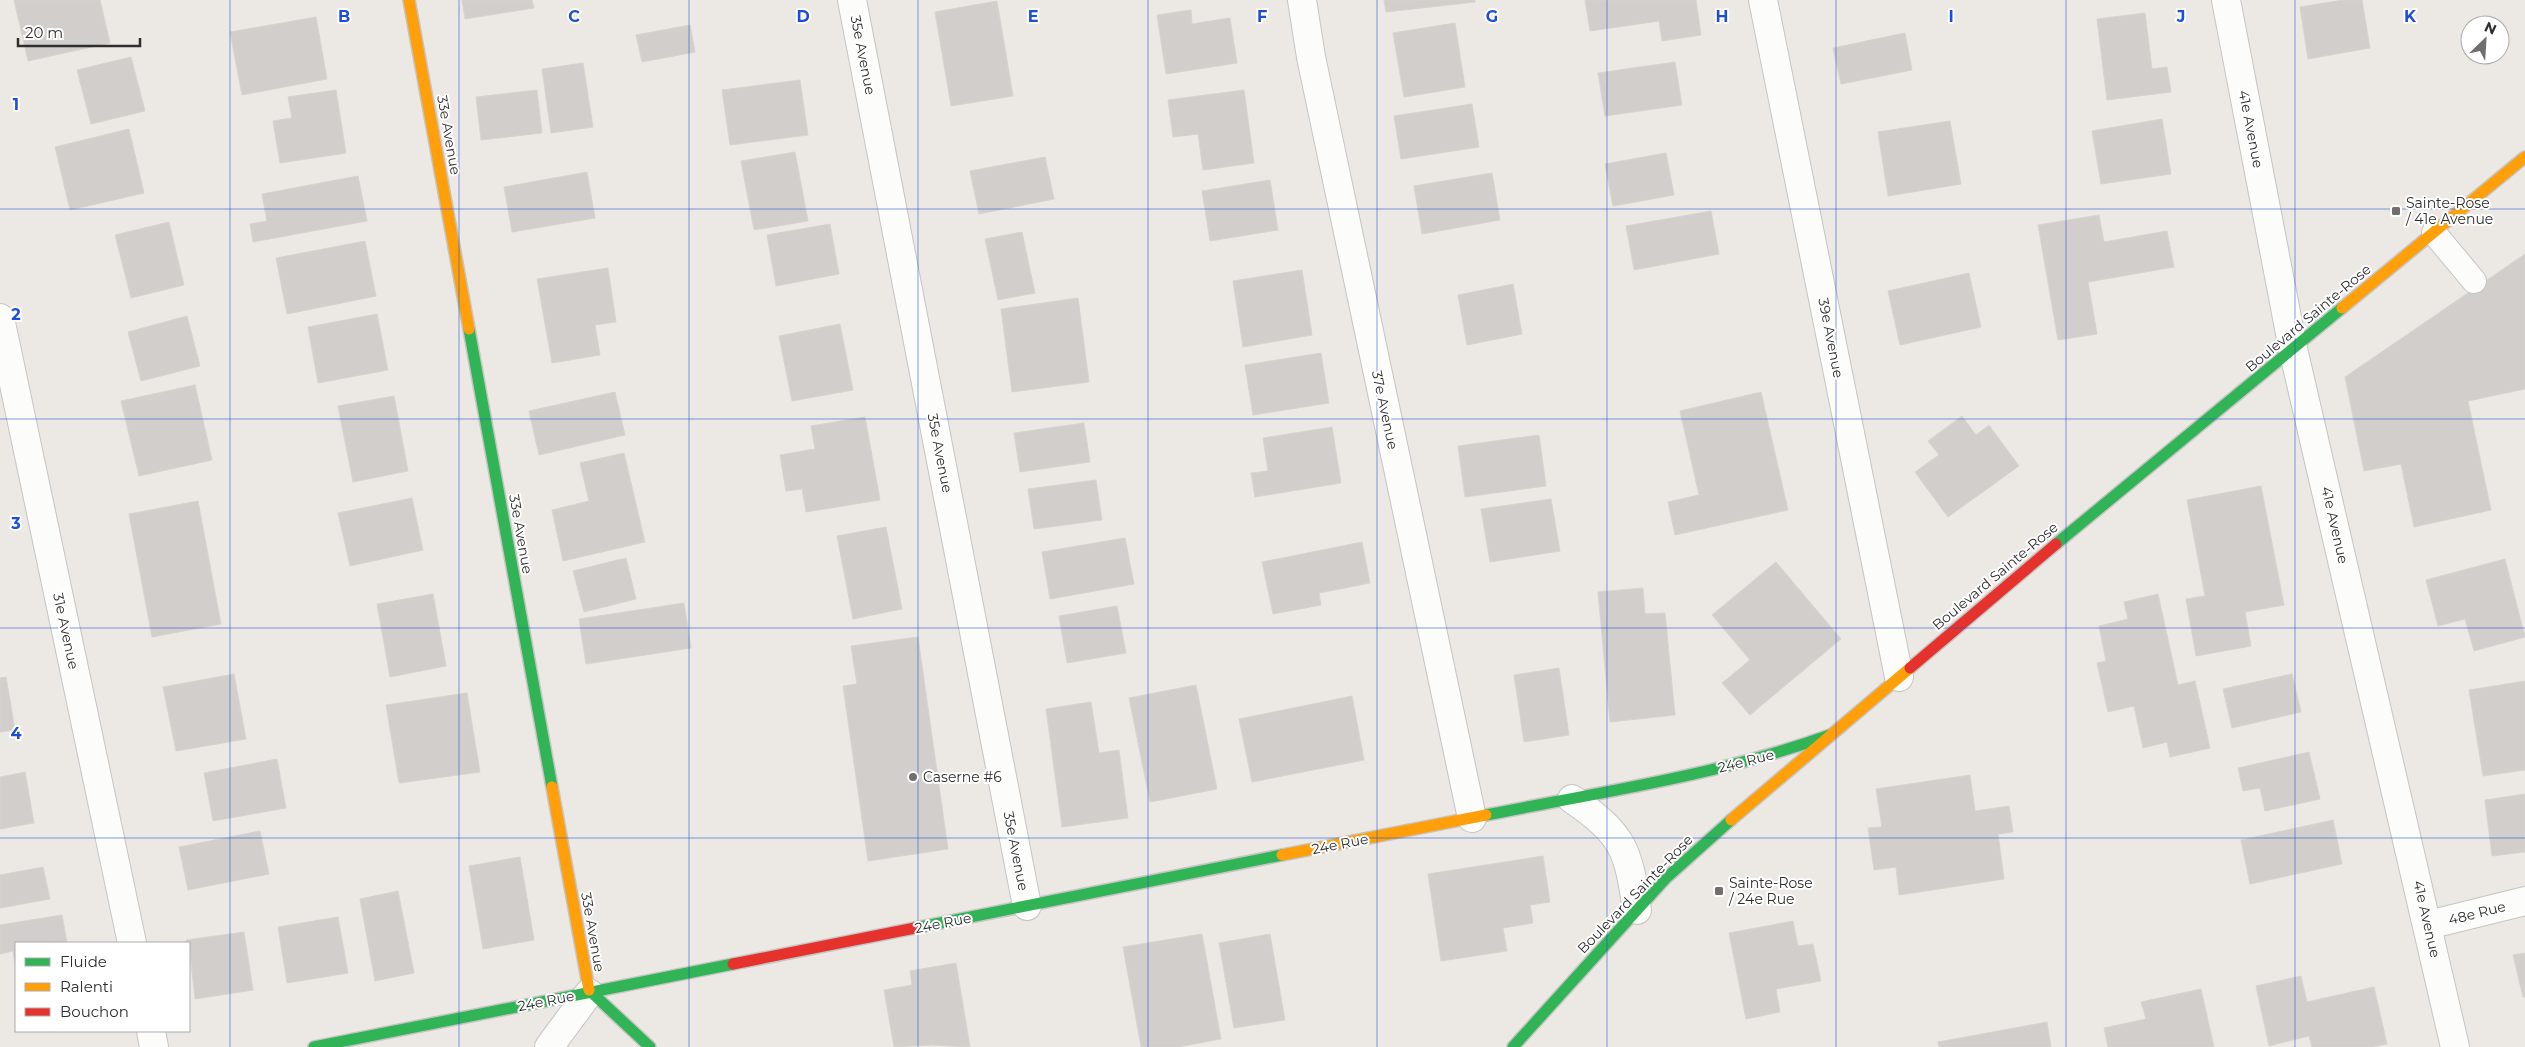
<svg xmlns="http://www.w3.org/2000/svg" width="2525" height="1047" viewBox="0 0 2525 1047" font-family="Montserrat,sans-serif">
  <style>
    .building { fill: #d1cecb; stroke: #d7d4d0 }
    .lines { fill: none; stroke-linecap: round; stroke-linejoin: round }
    .lane-casing { stroke: #c5c4c5; stroke-width: 26 }
    .street-casing { stroke: #c5c4c5; stroke-width: 30 }
    .fast-casing { stroke: #c5c4c5; stroke-width: 14 }
    .slow-casing { stroke: #c5c4c5; stroke-width: 14 }
    .jam-casing { stroke: #c5c4c5; stroke-width: 14 }
    .lane { stroke: #fcfcfb; stroke-width: 24 }
    .street { stroke: #fcfcfb; stroke-width: 28 }
    .fast { stroke: #30b455; stroke-width: 11 }
    .slow { stroke: #ff9f0a; stroke-width: 11 }
    .jam { stroke: #e5322d; stroke-width: 11 }
    .grid { fill: none; stroke: #1d4ed8; stroke-width: 1; stroke-opacity: 0.55 }
    .poi-dot { fill: #706f6e; stroke: #fff; stroke-width: 2 }
    .labels { text-anchor: middle; dominant-baseline: central; stroke-width: 4; stroke-linejoin: round; paint-order: stroke }
    .street-label { font-size: 14px; fill: #2e2e2e; stroke: #fff }
    .poi-label { font-size: 14px; fill: #2e2e2e; stroke: #fff; text-anchor: start }
    .grid-label { font-size: 16px; text-anchor: middle; font-weight: bold; fill: #1d4ed8; stroke: #fff; stroke-width: 4; stroke-linejoin: round; paint-order: stroke }
  </style>
  <rect width="100%" height="100%" fill="#ece8e4"/>
  <path class="building" d="M14,0H100L110,43L28,61Z
    M462,0H532L534,8L465,19Z
    M1384,0H1475V2L1386,12Z
    M1585,0H1696L1701,35L1662,41L1659,21L1590,31Z
    M2343,0H2362L2370,48L2308,59L2300,7Z
    M997,1L1013,96L951,106L935,12Z
    M1191,10L1192,24L1230,18L1237,63L1166,74L1157,15Z
    M2145,13L2152,69L2167,67L2171,92L2107,100L2097,19Z
    M316,17L327,79L242,95L230,32Z
    M1455,23L1465,87L1404,97L1393,33Z
    M690,25L695,52L642,62L636,35Z
    M1905,33L1912,70L1841,84L1833,48Z
    M131,57L145,111L91,124L77,70Z
    M1675,62L1682,105L1605,116L1598,73Z
    M583,63L593,127L551,133L542,69Z
    M800,80L808,135L730,145L722,90Z
    M336,90L346,153L280,163L273,121L292,118L288,97Z
    M537,90L542,133L481,140L476,97Z
    M1244,90L1254,163L1203,170L1198,134L1173,137L1168,100Z
    M1472,104L1479,147L1401,159L1394,116Z
    M2162,119L2171,174L2101,184L2092,131Z
    M1950,121L1961,184L1888,196L1878,132Z
    M129,129L144,193L70,210L55,147Z
    M795,152L808,221L754,230L741,161Z
    M1666,153L1674,195L1613,206L1605,164Z
    M1045,157L1054,199L979,214L970,171Z
    M587,172L595,218L512,232L504,187Z
    M1492,173L1500,220L1422,234L1414,186Z
    M358,176L367,221L253,242L250,224L267,221L262,194Z
    M1270,180L1278,230L1210,241L1202,191Z
    M1711,211L1719,254L1634,270L1626,226Z
    M2099,215L2104,242L2167,231L2174,267L2088,282L2097,334L2058,340L2038,225Z
    M169,222L184,285L131,298L115,235Z
    M830,224L839,274L776,286L767,235Z
    M1022,232L1035,293L998,300L985,239Z
    M365,241L376,296L287,314L276,258Z
    M2525,254V389L2468,401L2491,510L2414,527L2401,464L2364,471L2345,377Z
    M608,268L616,322L595,325L600,355L552,363L537,279Z
    M1302,270L1312,335L1243,347L1233,281Z
    M1969,273L1981,327L1900,345L1888,291Z
    M1513,284L1522,334L1467,345L1458,295Z
    M1078,298L1089,382L1012,392L1001,309Z
    M377,314L388,370L318,383L308,327Z
    M187,316L200,366L141,381L128,332Z
    M840,324L853,390L792,401L779,336Z
    M1321,353L1329,403L1253,415L1245,365Z
    M195,385L212,460L139,476L121,401Z
    M615,392L625,435L539,455L529,411Z
    M1761,392L1788,510L1675,535L1668,502L1699,495L1680,411Z
    M394,396L408,471L353,482L338,406Z
    M1962,416L1976,435L1989,425L2019,466L1948,517L1915,472L1939,455L1928,441Z
    M865,417L880,500L806,512L802,489L786,491L780,455L815,449L811,426Z
    M1084,423L1090,462L1020,472L1014,433Z
    M1332,427L1341,483L1255,497L1251,473L1268,471L1263,438Z
    M1539,435L1546,486L1465,497L1458,446Z
    M624,453L645,542L563,561L552,510L589,501L580,463Z
    M1096,480L1102,520L1034,529L1028,489Z
    M2261,486L2284,605L2245,612L2251,646L2196,656L2186,599L2205,596L2187,500Z
    M412,498L423,550L350,566L338,513Z
    M1551,499L1560,551L1490,562L1481,509Z
    M198,501L221,624L152,637L129,514Z
    M886,527L902,609L853,619L837,536Z
    M1125,538L1134,584L1050,599L1042,552Z
    M1362,542L1370,583L1319,593L1321,605L1273,614L1262,562Z
    M626,558L636,599L584,612L573,571Z
    M2505,559L2525,637L2474,651L2465,619L2438,626L2426,580Z
    M1776,562L1841,639L1750,715L1722,683L1750,660L1712,615Z
    M1643,588L1645,614L1665,613L1675,715L1610,722L1598,592Z
    M433,594L446,666L390,677L377,604Z
    M2158,594L2178,685L2195,681L2210,748L2170,757L2167,742L2143,748L2134,706L2108,712L2097,663L2106,661L2099,626L2128,619L2124,602Z
    M684,603L691,648L586,664L579,619Z
    M1117,606L1126,653L1067,663L1059,616Z
    M918,637L948,849L868,861L843,686L857,684L851,646Z
    M1559,668L1569,735L1524,742L1514,675Z
    M234,674L246,739L176,751L163,687Z
    M2292,674L2301,712L2232,728L2223,689Z
    M6,677L15,730L0,732V678Z
    M2525,681V770L2483,776L2469,690Z
    M1196,685L1217,789L1150,802L1129,698Z
    M467,693L480,772L399,783L386,705Z
    M1352,696L1364,760L1252,782L1239,719Z
    M1091,702L1099,753L1119,750L1128,818L1062,827L1046,709Z
    M2309,752L2320,799L2265,811L2260,788L2243,791L2238,768Z
    M277,759L286,808L213,821L204,773Z
    M25,772L34,823L0,829V777Z
    M1970,775L1975,811L2009,806L2013,832L1998,834L2004,879L1899,895L1896,867L1874,870L1868,828L1882,827L1876,789Z
    M2525,794V852L2492,856L2485,800Z
    M2333,820L2342,864L2250,884L2241,840Z
    M260,831L269,874L188,890L179,847Z
    M1543,856L1550,902L1530,905L1533,923L1503,928L1507,951L1441,961L1428,874Z
    M520,857L534,940L483,949L469,866Z
    M43,867L50,899L0,908V875Z
    M398,891L414,973L375,981L360,899Z
    M62,915L67,943H16V970L13,951L0,954V925Z
    M338,917L348,973L287,983L278,927Z
    M1793,921L1798,946L1813,944L1821,981L1776,989L1780,1012L1746,1019L1729,933Z
    M244,932L253,990L195,999L189,943H186V940Z
    M1202,934L1221,1039L1178,1047H1141L1123,947Z
    M1270,934L1285,1020L1234,1028L1219,943Z
    M2525,953V997H2523L2513,955Z
    M956,963L970,1047L931,1045L894,1047L884,990L912,985L910,971Z
    M2301,976L2307,1002L2374,987L2387,1044L2371,1047H2312L2309,1036L2269,1046L2256,986Z
    M2201,989L2214,1047H2108L2104,1028L2146,1019L2141,1002Z
    M2047,1022L2051,1047H1939L1938,1042Z"/>
  <g class="lines">
    <g class="lane-casing">
      <path id="lane" d="M2434,233L2474,281"/>
    </g>
    <g class="street-casing">
      <path id="street" d="M852,0L1027,906
        M1302,0L1311,57L1472,818
        M1763,0L1899,677
        M2226,0L2293,349L2455,1047
        M0,318L132,943
        M1572,799C1624,835 1628,849 1637,910
        M2428,925L2525,901
        M151,1031L154,1047
        M549,1047L589,993"/>
    </g>
    <g class="fast-casing">
      <path id="fast" d="M469,329L552,787
        M2056,544L2342,308
        M1486,815C1602,792 1719,775 1830,735
        M915,928L1282,855
        M589,990L650,1047
        M314,1047L733,964
        M1513,1047L1665,879L1731,820"/>
    </g>
    <g class="slow-casing">
      <path id="slow" d="M409,0L469,329
        M2342,308L2525,157
        M552,787L589,990
        M1731,820L1910,668
        M1282,855L1486,815"/>
    </g>
    <g class="jam-casing">
      <path id="jam" d="M1910,668L2056,544
        M733,964L915,928"/>
    </g>
    <use href="#lane" class="lane"/>
    <use href="#street" class="street"/>
    <use href="#fast" class="fast"/>
    <use href="#slow" class="slow"/>
    <use href="#jam" class="jam"/>
  </g>
  <path class="grid" d="M230,0V1047M459,0V1047M689,0V1047M918,0V1047M1148,0V1047M1377,0V1047M1607,0V1047M1836,0V1047M2066,0V1047M2295,0V1047M0,209H2525M0,419H2525M0,628H2525M0,838H2525"/>
  <g class="poi-dot">
    <rect x="2391" y="206" width="10" height="10" rx="2.5"/>
    <circle cx="913" cy="777" r="5"/>
    <rect x="1714" y="886" width="10" height="10" rx="2.5"/>
  </g>
  <g class="labels">
    <g class="street-label">
      <text transform="translate(863 55) rotate(79)">35e Avenue</text>
      <text transform="translate(2251 129) rotate(79)">41e Avenue</text>
      <text transform="translate(449 135) rotate(80)">33e Avenue</text>
      <text transform="translate(2308 318) rotate(-40)">Boulevard Sainte-Rose</text>
      <text transform="translate(1831 338) rotate(79)">39e Avenue</text>
      <text transform="translate(1385 410) rotate(78)">37e Avenue</text>
      <text transform="translate(940 453) rotate(79)">35e Avenue</text>
      <text transform="translate(2335 525) rotate(77)">41e Avenue</text>
      <text transform="translate(521 534) rotate(80)">33e Avenue</text>
      <text transform="translate(1995 576) rotate(-40)">Boulevard Sainte-Rose</text>
      <text transform="translate(66 631) rotate(78)">31e Avenue</text>
      <text transform="translate(1746 761) rotate(-14)">24e Rue</text>
      <text transform="translate(1340 844) rotate(-11)">24e Rue</text>
      <text transform="translate(1016 851) rotate(79)">35e Avenue</text>
      <text transform="translate(1635 894) rotate(-46)">Boulevard Sainte-Rose</text>
      <text transform="translate(2477 913) rotate(-14)">48e Rue</text>
      <text transform="translate(2427 919) rotate(77)">41e Avenue</text>
      <text transform="translate(943 923) rotate(-11)">24e Rue</text>
      <text transform="translate(593 932) rotate(80)">33e Avenue</text>
      <text transform="translate(546 1001) rotate(-11)">24e Rue</text>
    </g>
    <g class="poi-label">
      <text x="2406" y="203">Sainte-Rose<tspan x="2406" dy="16">/ 41e Avenue</tspan></text>
      <text x="923" y="777">Caserne #6</text>
      <text x="1729" y="883">Sainte-Rose<tspan x="1729" dy="16">/ 24e Rue</tspan></text>
    </g>
  </g>
  <g class="grid-label">
    <text x="344" y="22">B</text>
    <text x="574" y="22">C</text>
    <text x="803" y="22">D</text>
    <text x="1033" y="22">E</text>
    <text x="1262" y="22">F</text>
    <text x="1492" y="22">G</text>
    <text x="1722" y="22">H</text>
    <text x="1951" y="22">I</text>
    <text x="2181" y="22">J</text>
    <text x="2410" y="22">K</text>
    <text x="16" y="110">1</text>
    <text x="16" y="320">2</text>
    <text x="16" y="529">3</text>
    <text x="16" y="739">4</text>
  </g>
  <rect x="15" y="942" width="175" height="90" fill="#ffffff" stroke="#ababab"/>
  <rect x="25" y="958" width="25" height="8" fill="#30b455" stroke="#ababab"/>
  <text x="60" y="967" font-size="15" fill="#2e2e2e">Fluide</text>
  <rect x="25" y="983" width="25" height="8" fill="#ff9f0a" stroke="#ababab"/>
  <text x="60" y="992" font-size="15" fill="#2e2e2e">Ralenti</text>
  <rect x="25" y="1008" width="25" height="8" fill="#e5322d" stroke="#ababab"/>
  <text x="60" y="1017" font-size="15" fill="#2e2e2e">Bouchon</text>
  <g transform="translate(2485 40) rotate(25)"><circle r="24" fill="#ffffff" stroke="#ababab"/>
  <path d="M0-4L9 19L0 12L-9 19Z" fill="#706f6e"/>
  <text y="-8" font-size="14" font-weight="bold" text-anchor="middle" fill="#2e2e2e">N</text>
  </g>
  <path d="M18 38v8h122v-8" fill="none" stroke="#2e2e2e" stroke-width="2.5"/>
  <text x="25" y="38" font-size="15" fill="#2e2e2e" stroke="#ffffff" stroke-width="4" paint-order="stroke">20 m</text>
</svg>
